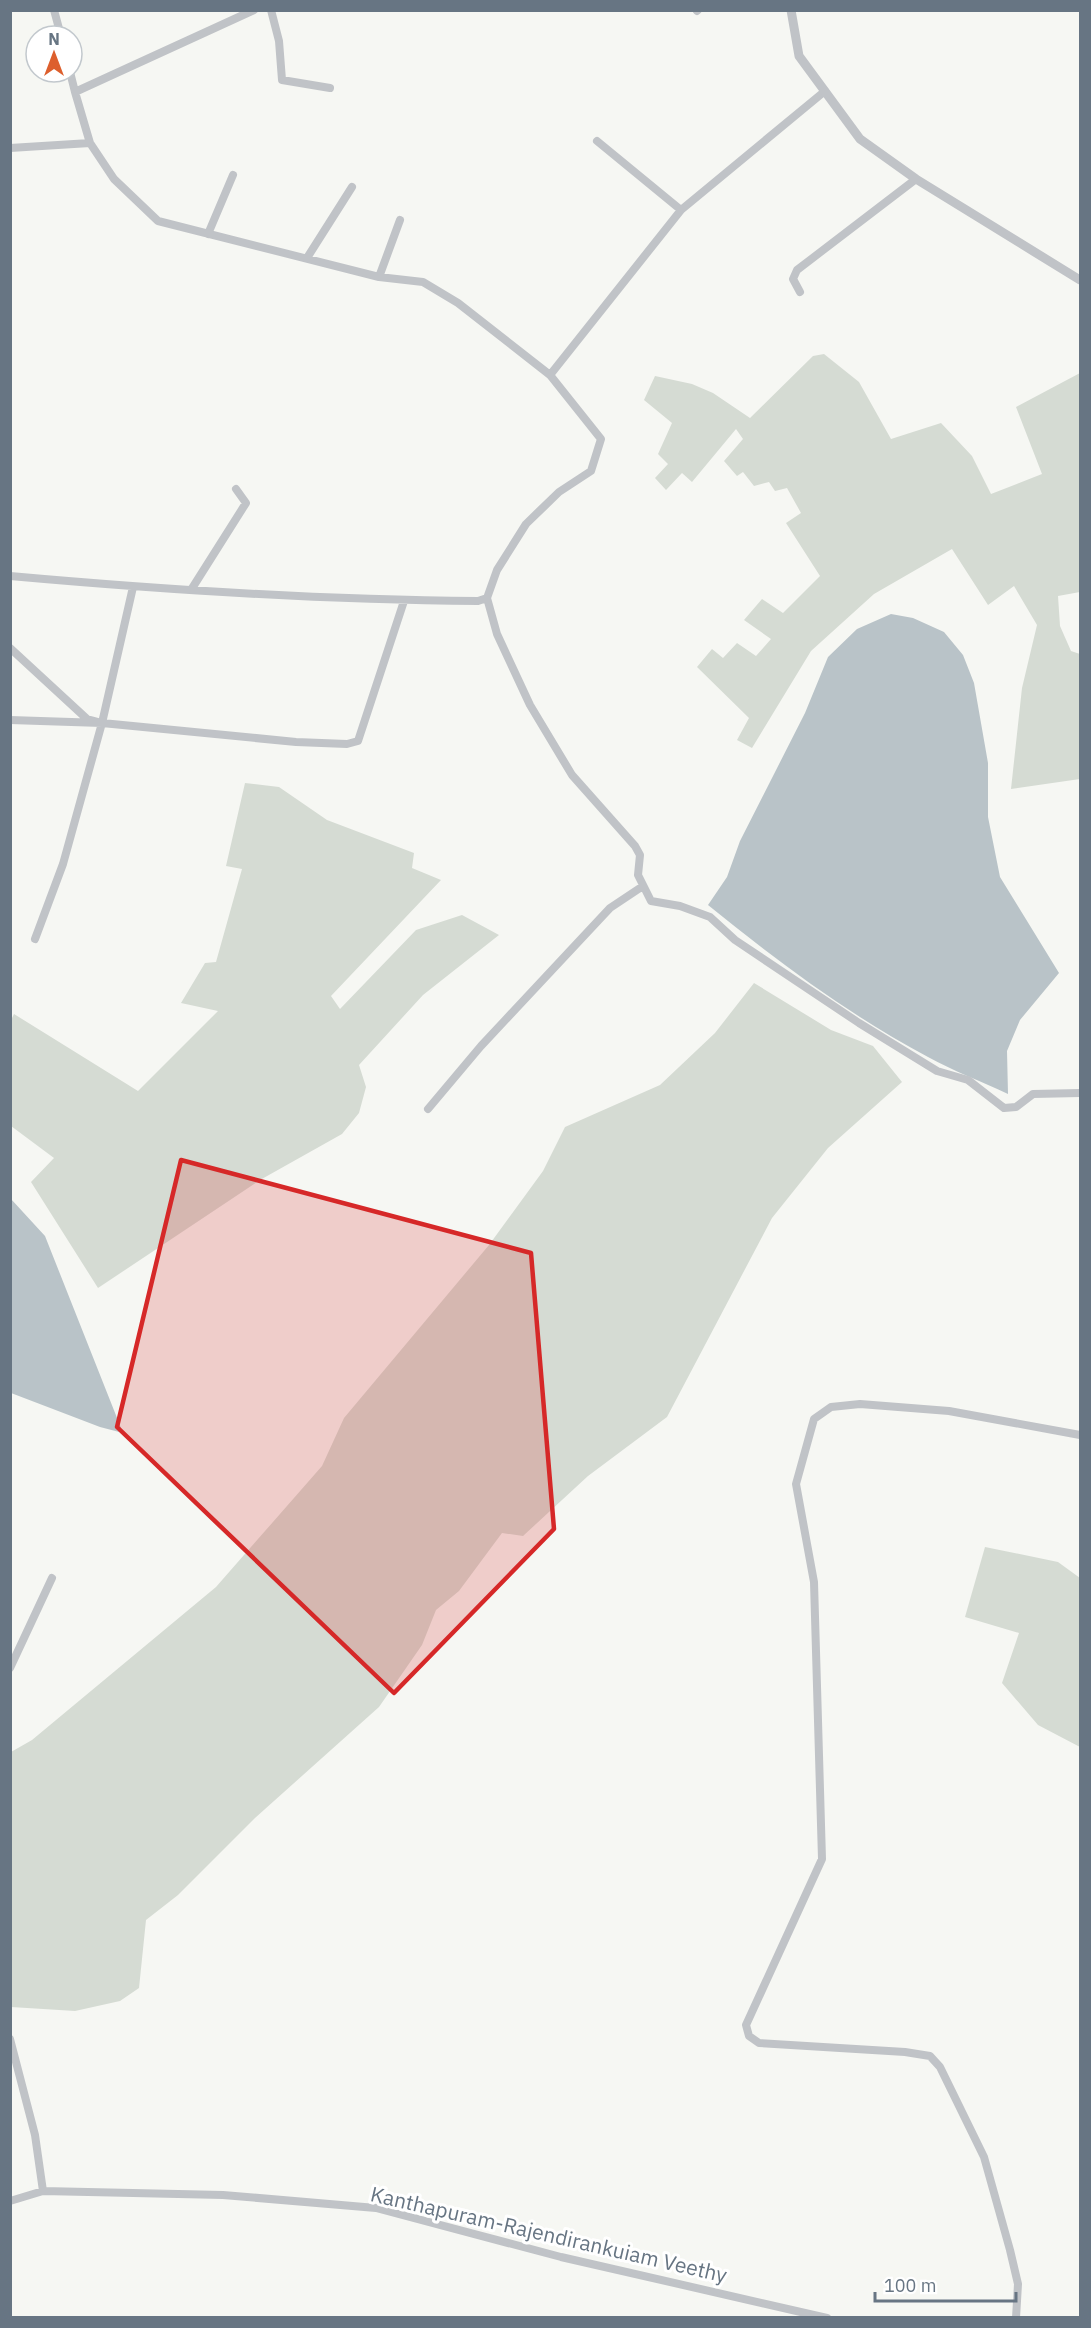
<svg xmlns="http://www.w3.org/2000/svg" width="1091" height="2328" viewBox="0 0 1091 2328" font-family="'IBM Plex Sans',sans-serif">
  <style>
    .green { fill: #d5dbd3 }
    .water { fill: #b9c3c8 }
    .lines { fill: none; stroke-linecap: round; stroke-linejoin: round }
    .minor { stroke: #c0c3c7; stroke-width: 8 }
    .tertiary { stroke: #c0c3c7; stroke-width: 9 }
    .marked { fill: #d62828; fill-opacity: 0.2; stroke: #d62828; stroke-width: 4.5; stroke-linejoin: round }
    .labels { text-anchor: middle; dominant-baseline: central; stroke-width: 6; stroke-linejoin: round; paint-order: stroke }
    .street-label { font-size: 21px; fill: #677583; stroke: #fff }
  </style>
  <rect width="100%" height="100%" fill="#f6f7f3"/>
  <path class="green" d="M824,354L859,382L891,439L941,423L972,456L991,494L1042,474L1016,407L1080,373V592L1058,596L1060,626L1071,651L1080,654V779L1011,789L1022,688L1037,625L1014,586L988,605L952,549L874,594L811,651L752,748L737,740L749,718L697,667L712,649L723,658L737,643L756,656L771,639L744,620L762,599L783,613L820,576L786,523L801,513L787,488L775,491L769,482L754,486L743,472L737,476L724,461L743,439L736,429L692,482L682,473L666,490L655,478L668,464L658,454L672,423L644,400L655,376L692,384L713,393L750,418L813,356Z
    M245,783L279,787L327,820L414,853L412,868L441,880L331,996L340,1009L416,930L462,915L499,935L423,995L359,1065L366,1087L359,1113L342,1134L260,1180L98,1288L31,1182L54,1158L11,1126V1020L14,1014L138,1091L218,1011L181,1003L205,963L216,962L242,869L226,866Z
    M754,983L831,1030L873,1046L902,1082L828,1148L772,1218L667,1417L588,1476L523,1536L502,1533L459,1591L436,1610L422,1645L379,1707L255,1818L178,1895L146,1920L139,1988L120,2001L75,2011L11,2007V1752L32,1740L216,1587L322,1466L344,1418L489,1245L543,1171L565,1127L660,1085L715,1033Z
    M985,1547L1058,1562L1080,1578V1747L1038,1725L1002,1683L1019,1633L965,1617Z"/>
  <path class="water" d="M891,614L913,618L944,632L963,655L974,683L988,763V817L1000,877L1059,973L1020,1020L1007,1051L1008,1094C981,1081 953,1071 928,1057C849,1015 777,961 708,905L727,877L740,841L805,713L828,657L857,629Z
    M11,1199L45,1236L123,1433L100,1427L11,1393Z"/>
  <g class="lines">
    <path class="minor" d="M54,10L61,36
      M271,10L279,41L282,80L330,88
      M697,11L698,10
      M70,72L75,92
      M597,141L681,210
      M90,143L75,92L254,10
      M10,148L90,143L114,179L158,221L379,277L423,282L458,303L550,375L681,210L825,91
      M208,234L233,175
      M307,258L352,187
      M379,277L400,220
      M800,292L793,279L797,270L916,179
      M10,576C166,590 322,600 478,601L487,598L497,570L526,524L559,492L591,471L601,439L550,375
      M191,590L246,503L236,489
      M487,598L497,634L530,705L572,775L635,846L640,855L638,875L651,901L680,906L710,917L735,940L859,1023L937,1071L968,1080L1004,1108L1016,1107L1033,1094L1080,1093
      M10,648L87,719L102,723L296,742L347,744L358,741L404,601
      M10,720L102,723L133,587
      M35,939L63,864L102,723
      M428,1109L481,1046L610,908L643,886
      M10,1668L52,1578
      M10,2039L35,2135L43,2191
      M10,2201L43,2191L223,2195L376,2208L561,2257L827,2318
      M1016,2318L1018,2284L1010,2250L984,2157L940,2067L930,2056L905,2052L759,2043L749,2036L746,2025L822,1859L814,1582L796,1484L814,1419L831,1407L860,1404L949,1411L1080,1435"/>
    <path class="tertiary" d="M791,10L799,56L860,139L916,179L1080,280"/>
  </g>
  <path class="marked" d="M181,1160L531,1253L554,1529L394,1693L117,1427Z"/>
  <g class="labels">
    <g class="street-label">
      <text transform="translate(549 2234) rotate(13)">Kanthapuram-Rajendirankuiam Veethy</text>
    </g>
  </g>
  <rect width="1091" height="2328" fill="none" stroke="#677583" stroke-width="24"/>
  <g transform="translate(54 54)"><circle r="28" fill="#ffffff" stroke="#c2c8cd" stroke-width="1.5"/>
  <path d="M0-4.5L10 22L0 15L-10 22Z" fill="#dd5f2d"/>
  <text y="-9" font-size="16" font-weight="bold" text-anchor="middle" fill="#677583">N</text>
  </g>
  <path d="M875 2292v9h141v-9" fill="none" stroke="#677583" stroke-width="3"/>
  <text x="884" y="2292" font-size="18" fill="#677583" stroke="#ffffff" stroke-width="4.5" paint-order="stroke">100 m</text>
</svg>
